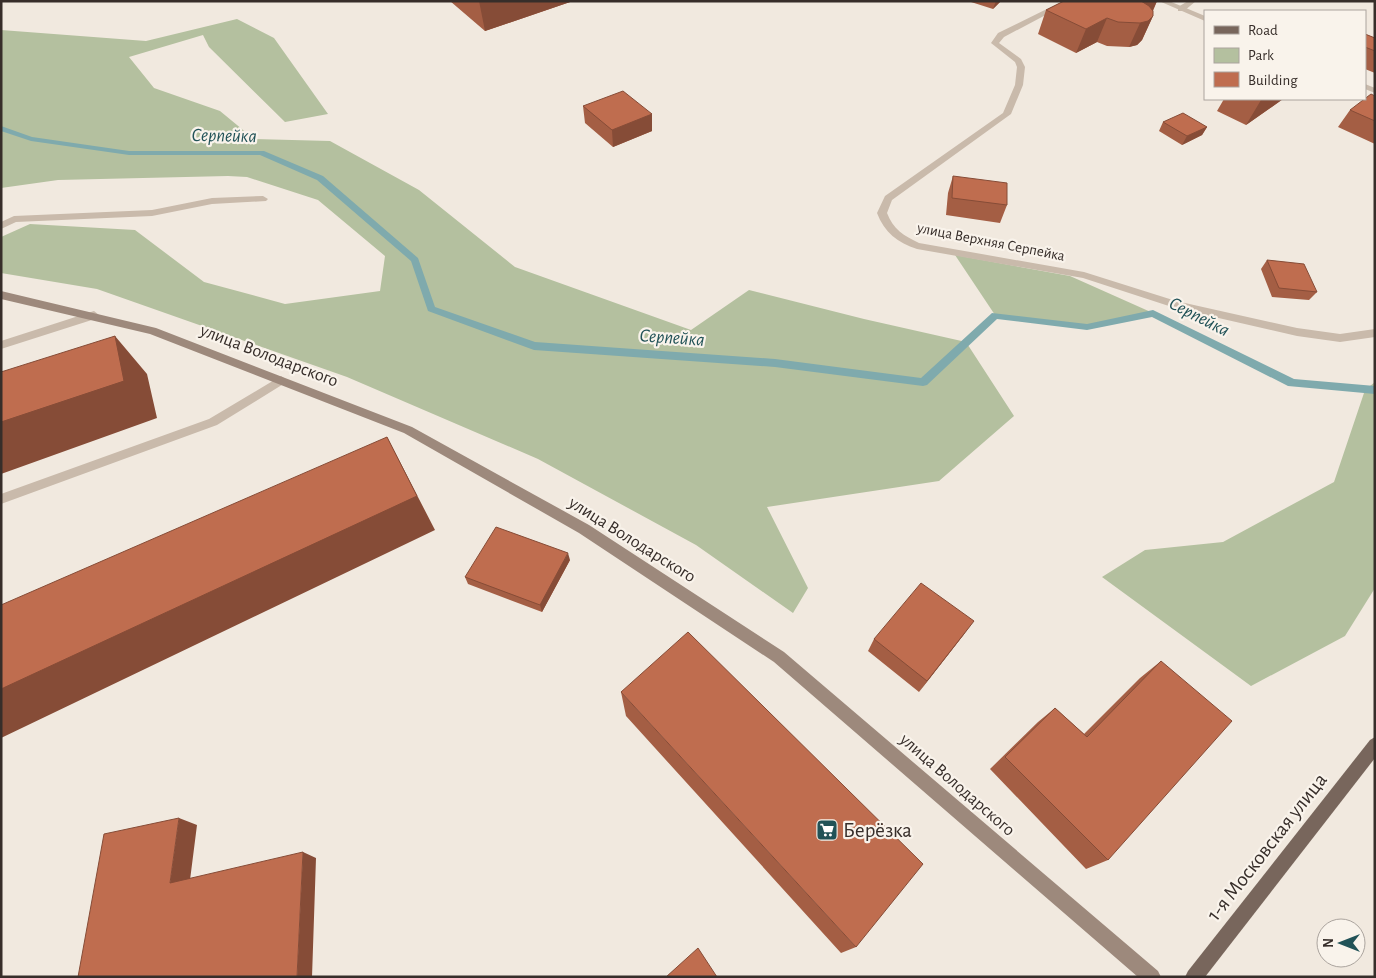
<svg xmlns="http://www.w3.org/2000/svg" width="1376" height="978" viewBox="0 0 1376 978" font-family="'Alegreya Sans',sans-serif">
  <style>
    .green { fill: #b4c09f }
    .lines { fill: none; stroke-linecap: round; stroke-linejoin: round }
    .stream { fill: #7faaad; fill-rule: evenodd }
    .service { fill: #c9baab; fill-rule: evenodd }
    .minor { fill: #c9baab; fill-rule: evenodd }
    .secondary { fill: #9d897c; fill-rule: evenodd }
    .primary { fill: #78665c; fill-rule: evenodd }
    .wall { fill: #a45e44 }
    .shaded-wall { fill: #864c37 }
    .building { fill: #bf6d4f; stroke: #864c37 }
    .labels { text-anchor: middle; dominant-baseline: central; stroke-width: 4.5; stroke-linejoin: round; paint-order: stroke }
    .far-street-label { font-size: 15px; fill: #372e2a; stroke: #f9f3eb }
    .street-label { font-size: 18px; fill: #372e2a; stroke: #f9f3eb }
    .water-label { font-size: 19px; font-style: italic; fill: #215257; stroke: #f9f3eb }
    .near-poi-label { font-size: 21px; fill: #372e2a; stroke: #f9f3eb; text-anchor: start }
    .near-street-label { font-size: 21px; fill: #372e2a; stroke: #f9f3eb }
  </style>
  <rect width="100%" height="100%" fill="#f1e9df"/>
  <path class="green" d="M237,19L274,38L328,114L285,122L209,47L203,35L129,57L154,88L220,111L254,139L330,141L419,190L515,267L691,330L749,290L864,319L966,342L1014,416L939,481L767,507L808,588L793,613L696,545L538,459L347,377L97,289L1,273V237L30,224L135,230L204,282L285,304L380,291L385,256L318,200L247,177L228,176L58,180L1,188V30L146,41Z
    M955,255L1070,276L1153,313L1087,327L995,315Z
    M1375,382V588L1345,636L1251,686L1102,577L1145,550L1223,542L1334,482L1365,390Z"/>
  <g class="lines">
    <path class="stream" d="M1,126L32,137L129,151H264L323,176L418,258L435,307L535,342L775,359L921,378L992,313L1087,324L1153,310L1294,379L1375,386V394L1288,386L1152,317L1087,330L997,319L927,385L923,386L775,367L534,350L428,311L411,261L317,180L260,155H129L31,141L1,131Z"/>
    <path class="service" d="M1188,1H1196L1184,11H1178V7Z
      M263,196L268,199L266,201L212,204L152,216L16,222L1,229V222L14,216L152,210L212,198Z
      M94,311L99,315L98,318L1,349V341Z
      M281,376L287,380L285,383L217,425L1,504V494L209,419Z"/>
    <path class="minor" d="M1063,1H1072L1004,37L999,43L1021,59L1025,67L1023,85L1011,114L892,200L887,213C893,229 904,236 919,243L1084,272L1176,301L1297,328L1340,334L1375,329V337L1340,342L1297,336L1175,308L1083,278L917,249C898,243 884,232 877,213L885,196L1003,113L1015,85L1017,67L1015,62L991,43L998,33Z
      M1159,1H1169L1205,16V21Z
      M1365,84L1375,88V93L1365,89Z"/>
    <path class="secondary" d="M1,291L156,328L412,427L589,525L784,652L1158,971L1161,977H1138L774,662L579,533L404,433L150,334L1,299Z"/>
    <path class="primary" d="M1375,737V758L1205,977H1185L1188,971L1370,740Z"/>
  </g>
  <path class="wall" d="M450,1H573L485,31Z
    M971,1H1001L993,9L971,2Z
    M1064,1H1157L1153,11V16L1142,40L1137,45L1129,47L1107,46L1097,42L1076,53L1038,34L1046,10Z
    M1365,34L1375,38V73L1365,69Z
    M1375,96V144L1338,127L1350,110Z
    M1224,99H1283L1246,125L1217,111Z
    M583,106L652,114V131L613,147L585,123Z
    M1163,122L1207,127L1202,135L1182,145L1159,131Z
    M953,176L1007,205L1000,223L946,215L948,193Z
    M1267,260L1317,292L1309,300L1272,297L1261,269Z
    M570,560L542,612L468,584L465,577Z
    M965,633L919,692L868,651L874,639Z
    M1161,661L1108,860L1086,869L990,769L1038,722L1055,708L1084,734L1140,678Z
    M621,692L856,947L841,953L626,716Z"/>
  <path class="shaded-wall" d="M479,1H573L485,31Z
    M996,1H1001L993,9Z
    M1141,1H1157L1151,14Z
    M1153,16L1142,40L1137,45L1129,47L1140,23Z
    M1107,18L1097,42L1076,53L1086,29Z
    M1263,99H1283L1246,125L1261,100Z
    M652,114V131L613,147L612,130Z
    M1207,127L1202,135L1182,145L1187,136Z
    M115,336L147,374L157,418L1,474V422Z
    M387,437L435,530L1,738V689Z
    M568,553L570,560L542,612L540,605Z
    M974,621L965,633L919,692L927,681Z
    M179,818L197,825L189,888L170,883Z
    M303,852L316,858L312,977H297Z"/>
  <path class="building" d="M1064,1H1141L1149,6L1153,11V16L1148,21L1140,23L1118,22L1107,18L1086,29L1046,10Z
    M1365,34L1375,38V51L1365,47Z
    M623,91L652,114L612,130L583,106Z
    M1371,94L1375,96V121L1350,110Z
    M1183,113L1207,127L1187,136L1163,122Z
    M953,176L1007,183V205L952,198Z
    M1267,260L1304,264L1317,292L1279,288Z
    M115,336L124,381L1,422V372Z
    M387,437L417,496L1,689V605Z
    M496,527L568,553L540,605L465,577Z
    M921,583L974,621L927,681L874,639Z
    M688,632L923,864L856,947L621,692Z
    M1161,661L1232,721L1108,860L1005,757L1055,708L1087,737Z
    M179,818L170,883L303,852L297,977H78L104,834Z
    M698,948L717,977H666Z"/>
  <defs>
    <g id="supermarket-square" transform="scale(1.125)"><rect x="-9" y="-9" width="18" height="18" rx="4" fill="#215257" stroke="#f9f3eb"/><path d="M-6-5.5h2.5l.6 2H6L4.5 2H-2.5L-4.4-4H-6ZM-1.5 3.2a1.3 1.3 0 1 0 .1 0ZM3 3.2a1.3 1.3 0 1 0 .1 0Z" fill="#fff"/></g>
  </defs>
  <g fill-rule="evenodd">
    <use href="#supermarket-square" x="827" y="830"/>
  </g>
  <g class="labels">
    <g class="far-street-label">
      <text transform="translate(991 242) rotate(11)">улица Верхняя Серпейка</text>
    </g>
    <g class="street-label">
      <text transform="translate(269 356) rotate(21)">улица Володарского</text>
      <text transform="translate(632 540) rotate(32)">улица Володарского</text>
      <text transform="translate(957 785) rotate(41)">улица Володарского</text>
    </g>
    <g class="water-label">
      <text transform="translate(224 136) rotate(1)">Серпейка</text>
      <text transform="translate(1199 317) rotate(27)">Серпейка</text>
      <text transform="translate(672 338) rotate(4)">Серпейка</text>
    </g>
    <g class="near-poi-label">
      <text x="843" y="830">Берёзка</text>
    </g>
    <g class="near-street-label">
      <text transform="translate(1267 847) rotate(-52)">1-я Московская улица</text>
    </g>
  </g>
  <rect width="1376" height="978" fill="none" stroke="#372e2a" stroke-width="5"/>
  <rect x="1204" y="10" width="162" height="90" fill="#f9f3eb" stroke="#aba49e"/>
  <rect x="1214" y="26" width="25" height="8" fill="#78665c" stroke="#aba49e"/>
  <text x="1248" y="35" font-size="15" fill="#372e2a">Road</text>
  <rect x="1214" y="48" width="25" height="15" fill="#b4c09f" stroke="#aba49e"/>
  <text x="1248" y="60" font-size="15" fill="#372e2a">Park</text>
  <rect x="1214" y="72" width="25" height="15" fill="#bf6d4f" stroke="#aba49e"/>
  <text x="1248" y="85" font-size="15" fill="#372e2a">Building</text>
  <g transform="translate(1341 943) rotate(270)"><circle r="24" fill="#f9f3eb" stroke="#aba49e"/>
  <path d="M0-4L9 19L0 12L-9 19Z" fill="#215257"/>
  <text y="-8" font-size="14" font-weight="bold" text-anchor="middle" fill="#372e2a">N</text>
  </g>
</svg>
